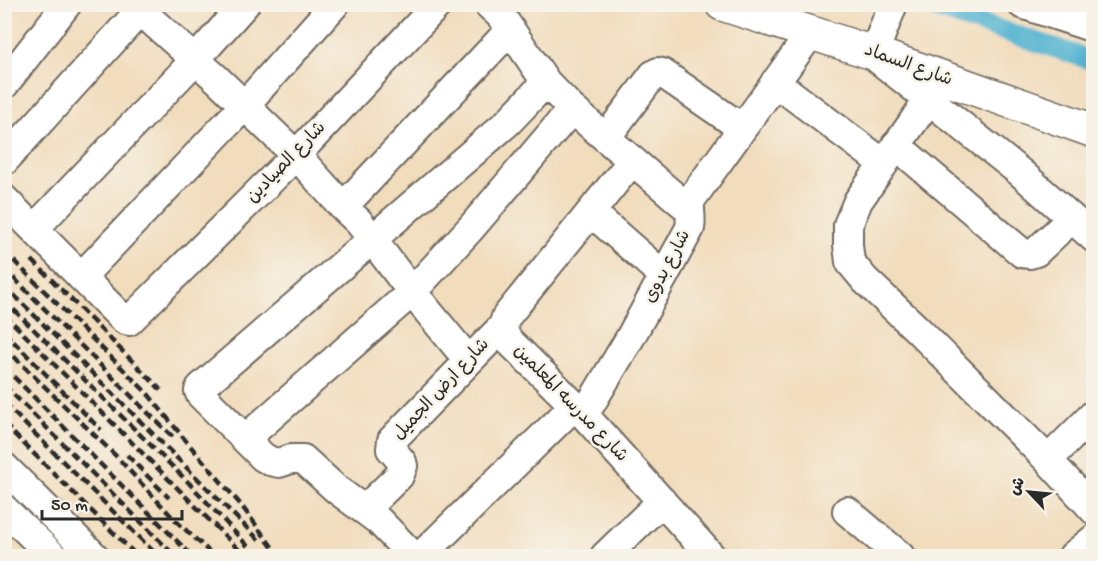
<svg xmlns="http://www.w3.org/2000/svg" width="1098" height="561" viewBox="0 0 1098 561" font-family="'Gochi Hand','Playpen Sans Arabic',sans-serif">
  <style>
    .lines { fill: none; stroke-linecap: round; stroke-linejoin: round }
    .canal { stroke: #52b3d1; stroke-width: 20 }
    .minor-casing { stroke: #70695e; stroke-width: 32 }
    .highway-casing { stroke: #70695e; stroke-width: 36 }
    .minor { stroke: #fff; stroke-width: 28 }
    .highway { stroke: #fff; stroke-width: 33 }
    .rail { stroke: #2b2b2b; stroke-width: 4.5; stroke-dasharray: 9 4.5; stroke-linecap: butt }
    .labels { text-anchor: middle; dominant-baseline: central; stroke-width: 5; stroke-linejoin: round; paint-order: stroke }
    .street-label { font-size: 18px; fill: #2b2b2b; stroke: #f7f3e8 }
  </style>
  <rect width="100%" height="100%" fill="#f7f3e8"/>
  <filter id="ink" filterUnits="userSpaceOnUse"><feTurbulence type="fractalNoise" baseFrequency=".0167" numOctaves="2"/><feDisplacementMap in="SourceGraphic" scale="12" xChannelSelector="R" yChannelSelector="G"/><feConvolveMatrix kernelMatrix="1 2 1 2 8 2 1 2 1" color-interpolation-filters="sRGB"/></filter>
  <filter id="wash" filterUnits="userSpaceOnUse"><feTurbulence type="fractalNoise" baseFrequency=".008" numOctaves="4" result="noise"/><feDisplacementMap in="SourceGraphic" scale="24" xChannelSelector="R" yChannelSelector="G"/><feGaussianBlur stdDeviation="1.35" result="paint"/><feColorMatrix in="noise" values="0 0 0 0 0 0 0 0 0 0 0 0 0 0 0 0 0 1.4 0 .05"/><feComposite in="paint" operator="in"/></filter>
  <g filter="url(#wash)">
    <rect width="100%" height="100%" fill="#f1dcbc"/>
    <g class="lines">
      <path class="canal" d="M922,4L1094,61"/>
    </g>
  </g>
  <g filter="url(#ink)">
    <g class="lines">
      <g class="minor-casing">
        <path id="minor" d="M133,4L218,80L296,155L343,207L359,222L412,292L469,361
          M488,4L501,16L546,82L572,109L689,209
          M1022,4L1094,28
          M874,53L893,4
          M878,59L1021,173L1094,238
          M775,82L884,164
          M4,85L67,4
          M929,99L858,201L848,225V245L850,262L865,280L917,329L1048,460L1094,510
          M606,138L653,75L658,72L662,73L742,128
          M896,145L1022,253L1030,254L1036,252L1071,219
          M4,161L146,4
          M632,161L506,317C502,326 503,332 508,340L584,415L711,556
          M4,199L121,317L125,320L129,321L296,155L438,4
          M343,207L510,30
          M591,212L664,276
          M34,229L195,60L245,4
          M81,277L244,106L335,4
          M584,415L630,338L690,228C692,218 689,211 690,201L811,33
          M245,439L412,292L471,228L528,161L572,109
          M1048,460L1094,414
          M4,467L94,556
          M4,509L53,556
          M364,510L399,476L403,466L402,462L391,449L392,440L503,326
          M847,511L900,556
          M413,556L379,521L336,489L303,459H291L279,463L270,461L263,457L201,395L199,391L201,387L507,123L546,82
          M421,556L574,406
          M605,556L662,501
          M1073,556L1094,539"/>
      </g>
      <g class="highway-casing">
        <path id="highway" d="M722,4L870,52L1094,131"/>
      </g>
      <use href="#minor" class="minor"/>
      <use href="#highway" class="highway"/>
      <path class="rail" d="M4,251L148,394L186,441L241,505L279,556
        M32,260L161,390
        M4,268L145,410L174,438
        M4,285L259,540
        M4,300L188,482L257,556
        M4,314L243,554
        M4,332L101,430
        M4,347L116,456L175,520L214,556
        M4,367L192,556
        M4,385L175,556
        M4,403L158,556
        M4,424L137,556
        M127,455L169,498"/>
    </g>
  </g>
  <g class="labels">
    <g class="street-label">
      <text transform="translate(908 66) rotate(20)">شارع السماد</text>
      <text transform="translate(287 163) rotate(-46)">شارع الصيادين</text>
      <text transform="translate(668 267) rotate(-62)">شارع بدوى</text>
      <text transform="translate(442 390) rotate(-47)">شارع ارض الجميل</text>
      <text transform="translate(570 404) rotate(46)">شارع مدرسه المعلمين</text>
    </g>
  </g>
  <rect width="1098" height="561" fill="none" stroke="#f7f3e8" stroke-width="24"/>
  <g transform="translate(1029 492) rotate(296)" stroke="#f7f3e8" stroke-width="4.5" paint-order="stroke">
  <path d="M0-4.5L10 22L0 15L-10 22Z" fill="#2b2b2b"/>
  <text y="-9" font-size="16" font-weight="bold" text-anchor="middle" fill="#2b2b2b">ش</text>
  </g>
  <path d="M42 510v9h140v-9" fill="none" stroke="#2b2b2b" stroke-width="3"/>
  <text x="51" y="510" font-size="18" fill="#2b2b2b" stroke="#f7f3e8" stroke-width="4.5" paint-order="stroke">50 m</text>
</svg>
